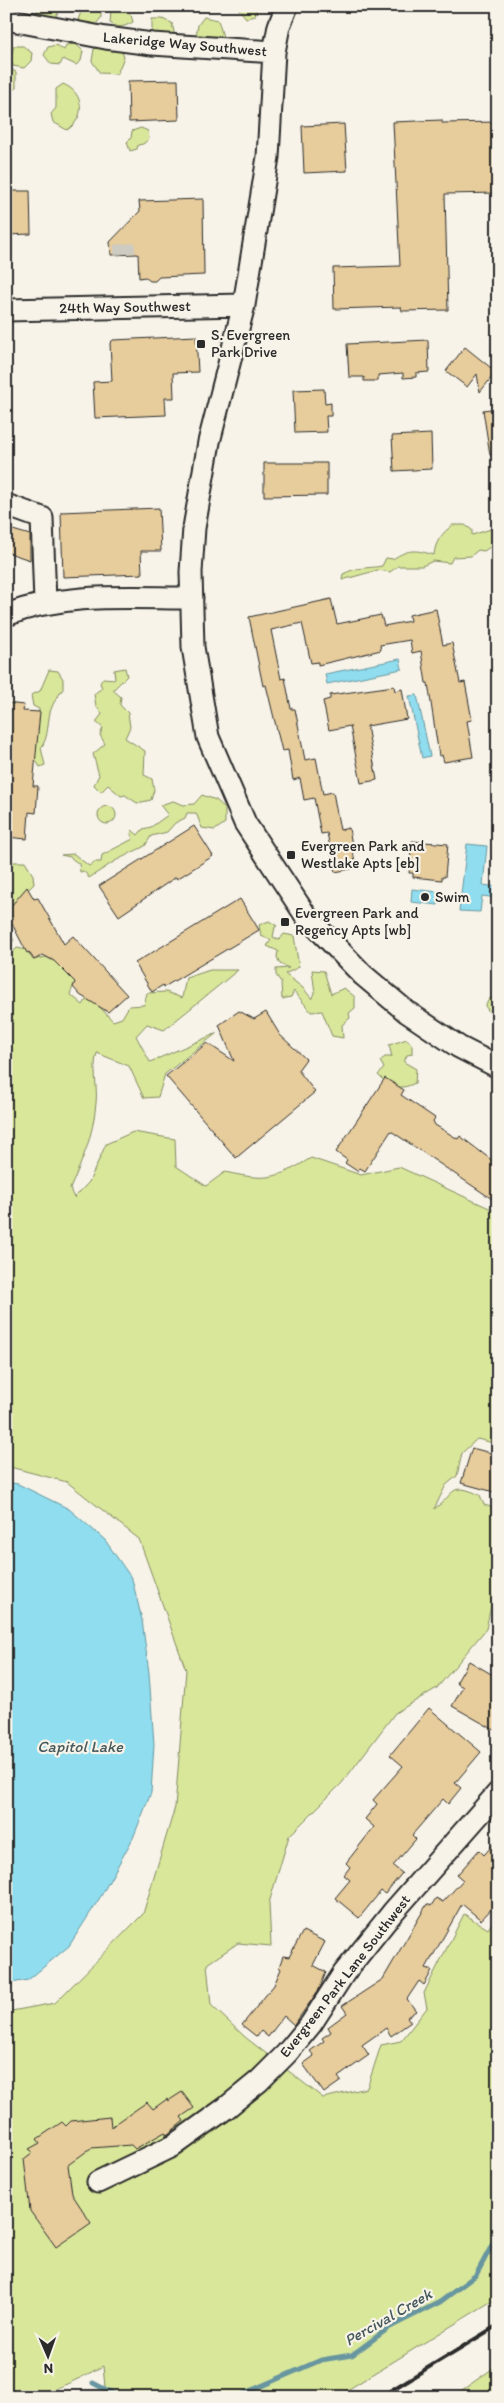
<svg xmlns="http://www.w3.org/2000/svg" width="504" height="2403" viewBox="0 0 504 2403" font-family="Itim,sans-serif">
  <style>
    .green { fill: #d9e79a; stroke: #828962 }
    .water { fill: #8fddee; stroke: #6796a0 }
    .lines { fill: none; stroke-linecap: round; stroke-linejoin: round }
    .stream { stroke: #6796a0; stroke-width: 5 }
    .building { fill: #e7cc9c; stroke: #2b2b2b }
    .minor-tunnel { stroke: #cecbc2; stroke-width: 21; stroke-dasharray: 21 11; stroke-linecap: butt }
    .minor-casing { stroke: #2b2b2b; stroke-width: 25 }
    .minor { stroke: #f7f3e8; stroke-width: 21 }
    .rail { stroke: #2b2b2b; stroke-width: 4 }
    .poi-dot { fill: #2b2b2b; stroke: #f7f3e8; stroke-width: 2 }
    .labels { text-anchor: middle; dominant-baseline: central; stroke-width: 4.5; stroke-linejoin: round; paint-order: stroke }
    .street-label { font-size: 15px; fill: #2b2b2b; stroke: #f7f3e8 }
    .poi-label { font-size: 15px; fill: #2b2b2b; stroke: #f7f3e8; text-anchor: start }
    .water-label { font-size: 16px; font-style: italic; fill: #44585c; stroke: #f7f3e8 }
  </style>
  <rect width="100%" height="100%" fill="#f7f3e8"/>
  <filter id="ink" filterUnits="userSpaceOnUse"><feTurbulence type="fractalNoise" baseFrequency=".02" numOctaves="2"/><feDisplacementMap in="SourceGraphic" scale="10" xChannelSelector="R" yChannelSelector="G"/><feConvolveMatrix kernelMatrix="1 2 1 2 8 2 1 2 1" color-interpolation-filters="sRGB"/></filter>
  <g filter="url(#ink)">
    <path class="green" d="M40,6H56L58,13L53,20L46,21L37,12Z
      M83,6L101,7V18L90,31L78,20Z
      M257,6L255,16L246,18L237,7Z
      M120,8L131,15L133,22C124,27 119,29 110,23L111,11Z
      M204,17L218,20L223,37L220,45L207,46L196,36L198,25Z
      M152,19H162L172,23L174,32L170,41L152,34Z
      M76,44L83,51L81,61L76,65L63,59L60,65L51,64L44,55L48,47L56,45L64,50L66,45Z
      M106,45L122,52L124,57L117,74L100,73L92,61L94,49Z
      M14,46H23L32,53L31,61L24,68L13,66L10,59Z
      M6,67L16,72V88L11,91L6,89Z
      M63,84C85,93 86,118 67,130L53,122L51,114L56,108V89Z
      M141,128L148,131L149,139L143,144L138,145L137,149L130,151L127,142L131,138L132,131Z
      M453,525H465L472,530V535L491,529L498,530V549L490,547L484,551L478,550L471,556L453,557L450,563L433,561L422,566H398L390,572L378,570L342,580L343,574C359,566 366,569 382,566L386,558L393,559C409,548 417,550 434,555C435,542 442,533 453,525Z
      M125,668L127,676L113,690L121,697L120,705L128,713L130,727L125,738L145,751L144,775L152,779L154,790L151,800L137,803L125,795L121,796L108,785L101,792L94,785L99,775L93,754L105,744L100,735L103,728L96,722L102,714L96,706L94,694L102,688L100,683L103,678L115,679L114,670Z
      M49,670L58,671L63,679V689C57,697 50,707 49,718C47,730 48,737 41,748L45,765L40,767L35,759L39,709L33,706L31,695L40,691Z
      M202,795L216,800L225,808V823L215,830L202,828L196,813H187L185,818L175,823L167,832L151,836L145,846L115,861L89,878L84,871L80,872L79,864L70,857L61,855L74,854L89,866L94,862H101L102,855L133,839L131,834L132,830L138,835L143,829L151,827L168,815L160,805L173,801L184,805L194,804Z
      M98 815a9 9 0 1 1 18 0a9 9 0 1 1-18 0Z
      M6,862H25L33,875L34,884L6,911Z
      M269,921L277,926L275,927L273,937L279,940L284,934L294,936L299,967L285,974L303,988L312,999L315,993L312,970L324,971L331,994L344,988L355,997V1008L349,1013L350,1018L342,1025L343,1038L332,1036L322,1011L311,1012L294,991L291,997L282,999L281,982L276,975V969L289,968L280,964L277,957L278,951L267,946L271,940L261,936L259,925Z
      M6,928L14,940L8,948L11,954L17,948L27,950L33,960L46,957L54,961L75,982L70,994L83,1005L86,1000L94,1001L113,1021L122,1018L129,1006L144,1005L147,993L166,992L182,998L186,978L210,970H238L164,1030L147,1024L136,1036L150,1062L217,1033L165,1074L158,1097L144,1098L129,1066L97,1053C92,1069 98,1087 96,1103C93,1137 83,1158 70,1189L74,1198L89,1182L106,1144L133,1132L175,1139L176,1166L206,1186L225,1172C266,1181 275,1180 311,1158L361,1175L399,1167L498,1212V1444L477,1439L462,1453L457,1476L446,1485L434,1509C456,1494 449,1481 480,1495L484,1505L498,1509V1585L495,1587L486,1629L437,1688L395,1713L342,1783L289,1836L269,1903L271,1946L238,1943L207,1964L211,2005L245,2037L323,2098L367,2088L381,2045L401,2041L427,2008L424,1993L464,1914L488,1929L498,1914V2303L492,2301L336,2397H106L103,2366C76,2380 37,2403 6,2391V2012L55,2003L143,1914L175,1807L186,1670L139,1539L67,1482L6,1466Z
      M495,996L498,999V1013L492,1016L485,1006L489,999Z
      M407,1039L412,1045V1054L407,1055L404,1062L416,1069L415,1083C399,1091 390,1087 378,1075L384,1068L380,1061L385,1057H392L389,1045Z
      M498,2365V2397H452Z"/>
    <path class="water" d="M400,659L402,669L327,684L325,674Z
      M417,695L430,756L422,758L409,696Z
      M467,844L487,846L483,885L498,887V898L482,896L480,912L459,911Z
      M412,889L439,892L438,905L411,902Z
      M6,1482L18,1484L69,1509L105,1540L132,1579L142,1620L149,1673L154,1744L151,1793L133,1838L101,1896L69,1946L28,1980L6,1984Z"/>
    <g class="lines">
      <path class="stream" d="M93,2383L120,2397
        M236,2397L321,2360L352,2355L390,2327L440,2302L476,2275L498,2234"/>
    </g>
    <path class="building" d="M178,80L179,120L129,122L128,81Z
      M442,120V123L498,122V193L445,194L448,310L402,311L401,307L334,309L333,268L400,266L393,122Z
      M344,124L347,171L304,173L302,126Z
      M6,191H30L31,234L6,235Z
      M203,199L204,275L159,277L155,281H150L145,277L139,278L138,254L111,255L110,242L140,211L139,201Z
      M196,336L198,372L173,373L174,398H165L166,415L95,418L93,382L112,381L110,343L113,340Z
      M428,340L429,372L416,373V377L403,378V373L378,375V381H364V377H349L347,344Z
      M465,347L496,372L480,392L477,374L467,387L446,371Z
      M324,389L325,404L331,403V416H326L327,432L295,433L293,390Z
      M498,408V454L490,455L483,410Z
      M431,434L432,469L394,471L392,436Z
      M264,463H327V495L264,496Z
      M159,508L161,551H141L142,574L63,577L61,512Z
      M6,528L30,535V560L6,552Z
      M331,599L337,624L381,615L384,626L410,621L409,615L436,609L443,645L452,643L460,683L465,682L472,720L467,721L473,757L444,762L442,755L439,756L428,683H426L421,651L412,653L410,640L380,645L381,650L318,665V662L311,663L302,623L271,630L281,679L285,678L291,709H295L305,760L316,758L323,794L333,792L340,830L349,828L356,868L335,872L327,833L321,834L314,798L304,800L300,778L293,780L288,750L282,751L266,685L263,686L249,617Z
      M394,686L395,691L402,689L407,719L367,726L377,780L361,783L350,726L329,730L323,701L330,699V695Z
      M6,703L24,705L23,711L40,712L33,786H38L36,813L29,812L27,839L6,837Z
      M194,826L213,856L177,879L176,877L119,916L99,886Z
      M412,841L448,844L445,877H442V880L413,877V873H409Z
      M27,887L34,899L38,898L64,944L73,936L127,995L108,1012L80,995L73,987L75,982L54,961L43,955L34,960L29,952L27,953L6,912Z
      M240,899L259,930L164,987L163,985L152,992L135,963Z
      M239,1011L254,1019L266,1012L280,1035L306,1059L298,1070L315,1092L236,1158L166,1076L207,1043L234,1061L219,1025Z
      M385,1078L404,1090L401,1095L435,1118L433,1121L435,1125L458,1139L460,1136L498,1165V1203L391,1131L365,1171L360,1168L357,1171L345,1163L347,1160L336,1152Z
      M472,1448L498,1455V1493L461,1483Z
      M469,1661L498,1678V1732L452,1706L463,1687L456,1683Z
      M429,1708L481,1752L455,1783L461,1788L448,1804L443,1799L412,1835L416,1839L393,1866L402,1873L385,1894L381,1891L359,1918L335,1898L350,1880L344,1875L350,1867L346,1863L374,1827L365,1819L377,1804L373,1800L403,1766L390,1755Z
      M498,1839V1902L481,1920L462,1904L426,1968L432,1971L424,1985L419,1981L407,1999L416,2011L407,2017L411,2022L391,2036L386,2028L362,2045L369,2055L338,2077L341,2081L324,2093L303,2064L314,2056L310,2051L324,2041L322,2038L331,2032L328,2027L347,2013L342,2006L383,1979L427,1904L431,1906L436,1898L443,1902L463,1880L457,1875L479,1850L484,1855Z
      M303,1931L325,1942L313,1965L326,1972L320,1988L294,2025L284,2016L268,2037L261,2031L257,2037L242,2025L274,1985L281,1969L279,1967L283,1956L289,1957Z
      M182,2092L194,2108L181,2117L184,2121L167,2135L165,2132L135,2149L131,2145L91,2148L68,2165L72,2194L91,2223L56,2247L30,2211L24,2159L33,2152L29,2149L40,2143L37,2139L62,2122L66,2126L71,2121L110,2117L111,2127L147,2102L153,2109L167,2099L168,2101Z"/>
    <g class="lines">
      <path class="minor-tunnel" d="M124,244L125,254"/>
      <g class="minor-casing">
        <path id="minor" d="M287,6L279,26L274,52L268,157L244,305L209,442L194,528L191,572L193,647L208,737L245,823L306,916L363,975L407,1012L459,1047L498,1067
          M6,19L106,38L152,44L274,52
          M6,310L244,305
          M6,505L42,518L45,603
          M6,615C65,592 130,598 192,598
          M98,2182L173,2146L226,2108L259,2081L287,2053L311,2024L344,1973L393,1912L498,1793"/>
      </g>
      <use href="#minor" class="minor"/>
      <path class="rail" d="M380,2397L498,2325"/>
    </g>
  </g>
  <g class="poi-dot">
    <rect x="196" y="339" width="10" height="10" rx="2.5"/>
    <rect x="286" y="850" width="10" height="10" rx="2.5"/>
    <circle cx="425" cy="897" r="5"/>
    <rect x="280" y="917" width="10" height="10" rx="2.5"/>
  </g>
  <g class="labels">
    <g class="street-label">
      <text transform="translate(185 44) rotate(5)">Lakeridge Way Southwest</text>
      <text transform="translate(125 307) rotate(-1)">24th Way Southwest</text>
      <text transform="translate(345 1976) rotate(-52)">Evergreen Park Lane Southwest</text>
    </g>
    <g class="poi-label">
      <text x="211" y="335">S. Evergreen<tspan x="211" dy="17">Park Drive</tspan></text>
      <text x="301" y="846">Evergreen Park and<tspan x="301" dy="17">Westlake Apts [eb]</tspan></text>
      <text x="435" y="897">Swim</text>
      <text x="295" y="913">Evergreen Park and<tspan x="295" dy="17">Regency Apts [wb]</tspan></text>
    </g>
    <g class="water-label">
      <text x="80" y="1746">Capitol Lake</text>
      <text transform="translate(388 2317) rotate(-30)">Percival Creek</text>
    </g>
  </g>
  <rect width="504" height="2403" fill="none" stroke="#f7f3e8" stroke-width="25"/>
  <rect x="12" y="12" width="479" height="2378" fill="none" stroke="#2b2b2b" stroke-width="2" filter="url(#ink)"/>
  <g transform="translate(48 2356) rotate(178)" stroke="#f7f3e8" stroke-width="4" paint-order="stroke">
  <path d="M0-4L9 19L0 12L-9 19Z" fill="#2b2b2b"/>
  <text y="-8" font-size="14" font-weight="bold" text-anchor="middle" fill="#2b2b2b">N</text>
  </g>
</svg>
